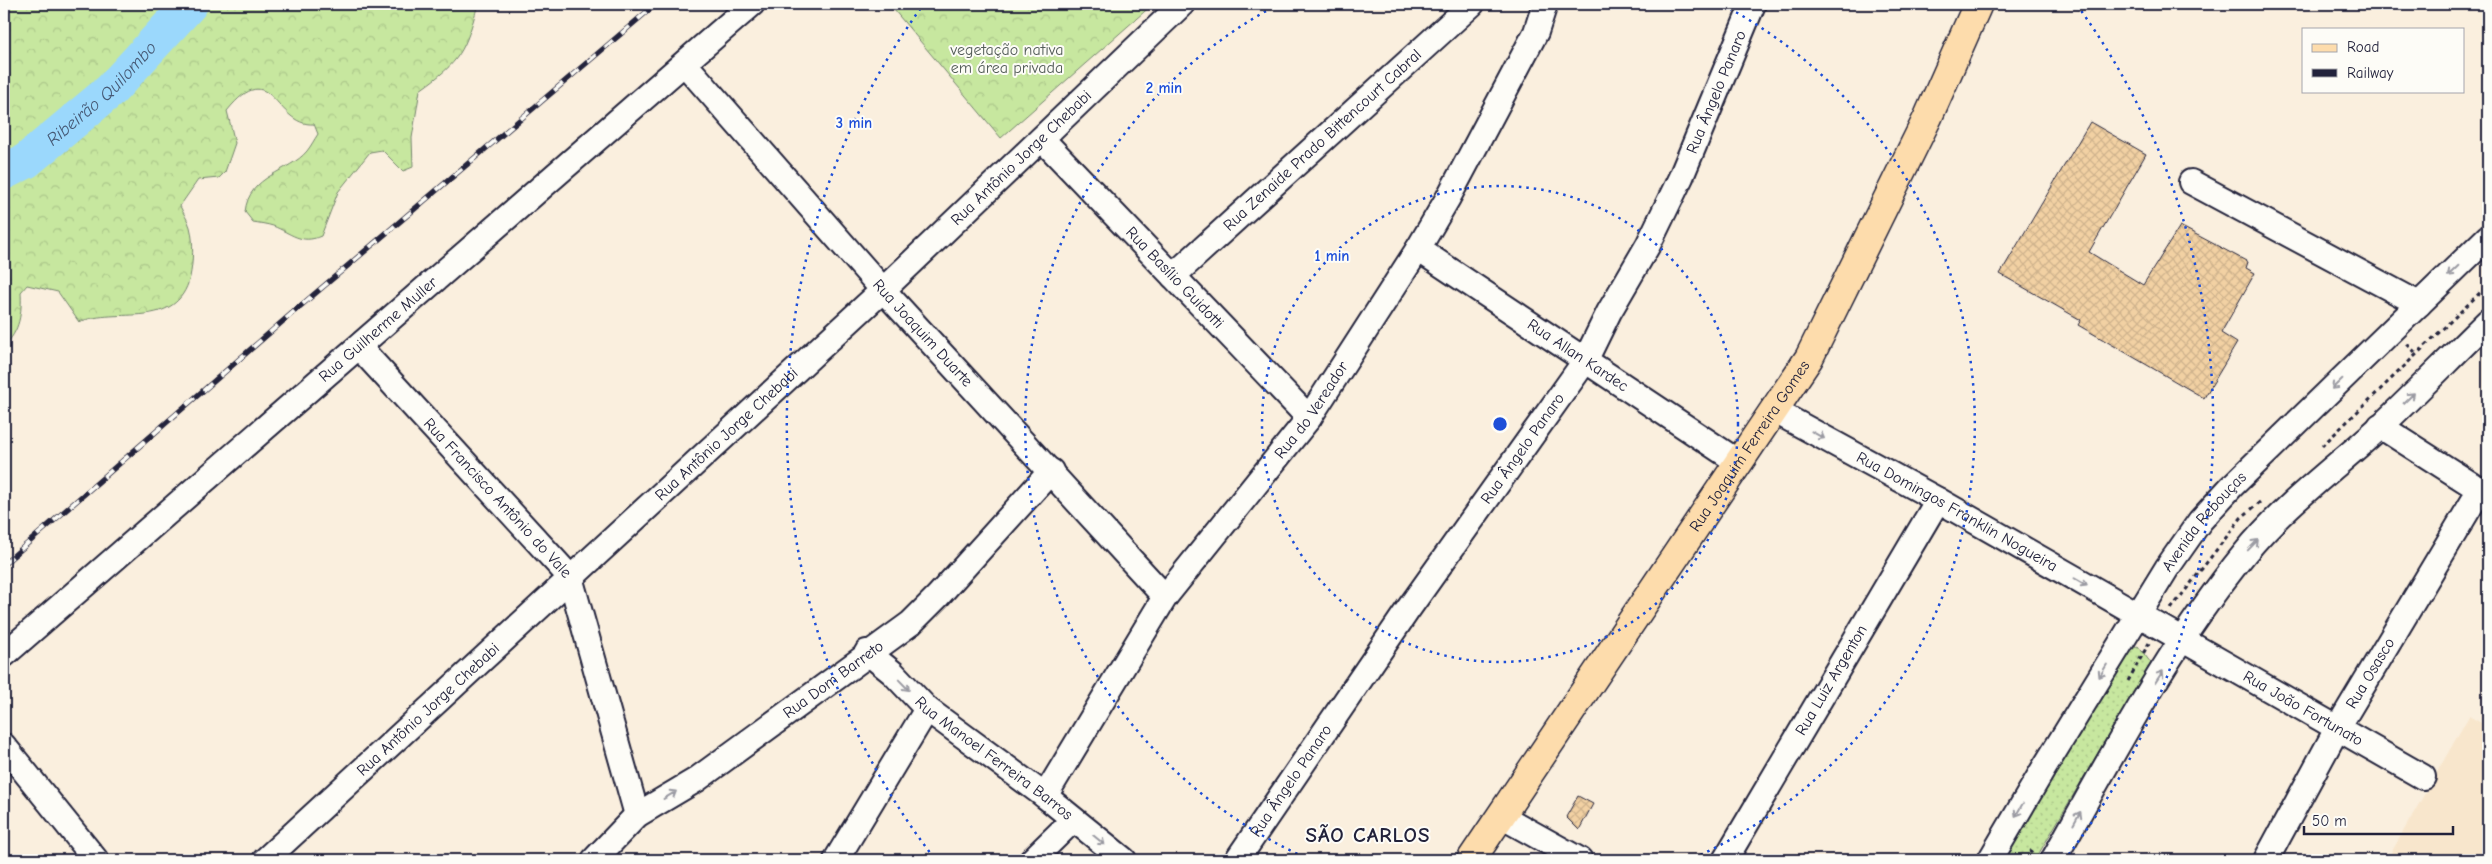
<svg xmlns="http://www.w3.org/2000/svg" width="2492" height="864" viewBox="0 0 2492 864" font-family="'Comic Neue',sans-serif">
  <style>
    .built { fill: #f8e6cc }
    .grass { fill: url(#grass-dots); stroke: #74846d }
    .forest { fill: url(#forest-crowns); stroke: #74846d }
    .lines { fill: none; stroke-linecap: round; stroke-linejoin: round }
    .river { stroke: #9bd8fc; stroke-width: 36 }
    .building { fill: url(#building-cross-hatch); stroke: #22223b }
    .minor-casing { stroke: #22223b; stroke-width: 28 }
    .major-casing { stroke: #22223b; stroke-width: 31 }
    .path { stroke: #22223b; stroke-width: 3; stroke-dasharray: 4 4; stroke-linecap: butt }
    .minor { stroke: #fdfcf7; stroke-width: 24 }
    .major { stroke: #fddcac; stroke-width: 28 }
    .rail-casing { stroke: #22223b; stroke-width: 5.5 }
    .rail { stroke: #fdfcf7; stroke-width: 4; stroke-dasharray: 11; stroke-linecap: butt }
    .oneway { stroke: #9a9aa2 }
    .ring { fill: none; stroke: #1d4ed8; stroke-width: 2.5; stroke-dasharray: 2.5 5 }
    .labels { text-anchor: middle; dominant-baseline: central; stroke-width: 4; stroke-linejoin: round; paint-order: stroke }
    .park-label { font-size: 16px; fill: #545d59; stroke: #fdfcf7 }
    .street-label { font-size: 16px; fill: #22223b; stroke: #fdfcf7 }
    .water-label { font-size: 18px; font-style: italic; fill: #465975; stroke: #fdfcf7 }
    .district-label { font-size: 21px; font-weight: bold; letter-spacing: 1px; fill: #22223b; stroke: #fdfcf7 }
    .centre { fill: #1d4ed8; stroke: #fdfcf7; stroke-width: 2.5 }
    .ring-label { font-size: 15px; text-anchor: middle; font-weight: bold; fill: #1d4ed8; stroke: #fdfcf7; stroke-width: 4; stroke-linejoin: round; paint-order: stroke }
  </style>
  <defs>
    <pattern id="grass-dots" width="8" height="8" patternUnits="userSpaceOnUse" patternTransform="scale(1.25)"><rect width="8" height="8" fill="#c7e79f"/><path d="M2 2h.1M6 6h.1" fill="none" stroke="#abc68a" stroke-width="1.8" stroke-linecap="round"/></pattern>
    <pattern id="forest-crowns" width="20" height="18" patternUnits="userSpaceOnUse" patternTransform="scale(1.25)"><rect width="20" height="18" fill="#c7e79f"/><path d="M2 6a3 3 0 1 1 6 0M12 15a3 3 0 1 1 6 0" fill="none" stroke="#abc68a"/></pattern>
    <pattern id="building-cross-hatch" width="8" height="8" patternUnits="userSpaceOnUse" patternTransform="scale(1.25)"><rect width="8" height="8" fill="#f2d1a3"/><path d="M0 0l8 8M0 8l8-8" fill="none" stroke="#cfb38d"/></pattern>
  </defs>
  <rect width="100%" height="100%" fill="#faefde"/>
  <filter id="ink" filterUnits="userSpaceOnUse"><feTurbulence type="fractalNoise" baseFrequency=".02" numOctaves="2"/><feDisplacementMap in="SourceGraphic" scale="10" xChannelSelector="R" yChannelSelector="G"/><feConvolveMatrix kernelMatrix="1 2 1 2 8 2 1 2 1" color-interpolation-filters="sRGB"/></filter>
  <g filter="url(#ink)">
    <path class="built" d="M2469,716L2488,727V860H2387Z"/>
    <path class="grass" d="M2138,646L2151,663L2035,860H2005L2123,654Z"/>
    <path class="forest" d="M4,4H478C465,51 461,61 420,90L412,138L413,167L403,171L382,150L370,152L338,192L321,236C301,245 291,233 273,226C267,224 259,223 253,222L245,212C249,174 289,173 307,151C311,146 314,140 318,134L314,124C274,127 273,54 227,111L235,143L225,172L219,178L198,180L180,206C183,213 188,220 190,227C194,242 193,263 190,277C176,332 118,306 79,322L58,292L27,285L21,292C22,313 20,331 4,346Z
      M889,4H1153L1001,138Z"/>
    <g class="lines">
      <path class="river" id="s1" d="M4,172L26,161L111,90L190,4"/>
    </g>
    <path class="building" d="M2090,122L2146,154L2089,252L2143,285L2180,226L2248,262L2246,268L2255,273L2221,333L2237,343L2204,398L2078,325L2081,320L2000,274Z
      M1578,796L1593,804L1579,830L1566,817Z"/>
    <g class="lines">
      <g class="minor-casing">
        <g id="minor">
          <path id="s2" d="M685,64L883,290L1165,597"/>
          <path id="s3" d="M1042,139L1309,418"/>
          <path d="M2191,182L2419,304"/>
          <path id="s4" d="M1418,249L1738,462"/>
          <path id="s5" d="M1173,276L1472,4"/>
          <path id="s6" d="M359,347L570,577L637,815"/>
          <path id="s7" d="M1775,411L1938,500L2423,777"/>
          <path d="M2380,426L2488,495"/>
          <path id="s8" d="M867,652L893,673L927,709L1045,796L1124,860"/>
          <path id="s9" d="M4,655L752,4"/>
          <path d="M4,746L96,860"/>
          <path id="s10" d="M1045,796L1165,597L1309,418L1418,249L1448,198L1536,32L1545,4"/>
          <path d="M1501,816L1580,860"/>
          <path id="s11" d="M265,860L883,290L1182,4"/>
          <path id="s12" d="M594,860L637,815L696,780L911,623L938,596L1051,471"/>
          <path d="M836,860L927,709"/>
          <path d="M1032,860L1073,820"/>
          <path id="s13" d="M1237,860L1407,611L1585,361L1609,312L1648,245L1681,177L1753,4"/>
          <path id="s14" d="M1725,860L1938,500"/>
          <path id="s15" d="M1990,860L2044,768L2167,568L2200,521L2231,487L2488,237"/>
          <path d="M2053,860C2112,756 2169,646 2245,553C2284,505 2335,468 2380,427C2417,392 2452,356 2488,321"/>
          <path id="s16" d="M2266,860L2337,729L2480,490"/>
        </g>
      </g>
      <g class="major-casing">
        <g id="major">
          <path id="s17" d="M1471,860L1809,358L1928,117L1978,4"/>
        </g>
      </g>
      <path class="path" d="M2407,344L2417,354
        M2322,446L2488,285
        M2171,609L2241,518L2260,502
        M2128,681L2149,643
        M2026,860L2033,848"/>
      <use href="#minor" class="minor"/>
      <use href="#major" class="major"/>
      <g class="rail-casing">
        <path id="rail" d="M4,564L298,308L656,4"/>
      </g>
      <use href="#rail" class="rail"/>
    </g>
    <defs><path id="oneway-shaft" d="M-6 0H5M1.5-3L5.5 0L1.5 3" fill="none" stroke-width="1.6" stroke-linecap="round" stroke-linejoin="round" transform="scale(1.25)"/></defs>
    <g class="oneway">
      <use href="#oneway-shaft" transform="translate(2453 271) rotate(136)"/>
      <use href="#oneway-shaft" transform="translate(2337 384) rotate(136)"/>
      <use href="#oneway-shaft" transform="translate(2409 398) rotate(-44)"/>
      <use href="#oneway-shaft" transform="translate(1818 435) rotate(29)"/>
      <use href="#oneway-shaft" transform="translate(2253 545) rotate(-46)"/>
      <use href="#oneway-shaft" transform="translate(2081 582) rotate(30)"/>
      <use href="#oneway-shaft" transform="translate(2103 671) rotate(121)"/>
      <use href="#oneway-shaft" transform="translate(2159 677) rotate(-57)"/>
      <use href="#oneway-shaft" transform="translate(904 685) rotate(46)"/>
      <use href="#oneway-shaft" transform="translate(670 795) rotate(-31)"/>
      <use href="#oneway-shaft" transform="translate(2019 810) rotate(120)"/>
      <use href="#oneway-shaft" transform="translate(2077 818) rotate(-61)"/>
      <use href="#oneway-shaft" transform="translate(1099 840) rotate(39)"/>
    </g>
  </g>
  <g class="ring">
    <circle cx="1500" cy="424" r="238"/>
    <path d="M1311 860A475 475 0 0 1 1277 5M1723 5A475 475 0 0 1 1689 860"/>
    <path d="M934 858A713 713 0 0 1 923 5M2077 5A713 713 0 0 1 2066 858"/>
  </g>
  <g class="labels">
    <g class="park-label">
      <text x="1007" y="50">vegetação nativa<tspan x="1007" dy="18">em área privada</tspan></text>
    </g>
    <g class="street-label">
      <text stroke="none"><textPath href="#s13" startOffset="908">Rua Ângelo Panaro</textPath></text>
      <text stroke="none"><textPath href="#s5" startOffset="202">Rua Zenaide Prado Bittencourt Cabral</textPath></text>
      <text stroke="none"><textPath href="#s11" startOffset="1032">Rua Antônio Jorge Chebabi</textPath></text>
      <text stroke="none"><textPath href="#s3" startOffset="192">Rua Basílio Guidotti</textPath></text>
      <text stroke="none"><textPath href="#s9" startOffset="496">Rua Guilherme Muller</textPath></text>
      <text stroke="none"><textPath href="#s2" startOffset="359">Rua Joaquim Duarte</textPath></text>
      <text stroke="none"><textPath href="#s4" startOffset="192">Rua Allan Kardec</textPath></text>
      <text stroke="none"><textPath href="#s10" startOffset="470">Rua do Vereador</textPath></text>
      <text stroke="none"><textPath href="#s11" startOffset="628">Rua Antônio Jorge Chebabi</textPath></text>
      <text stroke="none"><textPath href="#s17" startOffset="499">Rua Joaquim Ferreira Gomes</textPath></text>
      <text stroke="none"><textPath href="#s13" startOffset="501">Rua Ângelo Panaro</textPath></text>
      <text stroke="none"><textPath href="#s6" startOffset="205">Rua Francisco Antônio do Vale</textPath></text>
      <text stroke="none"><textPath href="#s7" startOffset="208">Rua Domingos Franklin Nogueira</textPath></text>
      <text stroke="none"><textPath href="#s15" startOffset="401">Avenida Rebouças</textPath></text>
      <text stroke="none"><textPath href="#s16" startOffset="214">Rua Osasco</textPath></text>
      <text stroke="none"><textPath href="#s12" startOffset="301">Rua Dom Barreto</textPath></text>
      <text stroke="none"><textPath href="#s14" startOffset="209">Rua Luiz Argenton</textPath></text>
      <text stroke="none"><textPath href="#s11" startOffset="222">Rua Antônio Jorge Chebabi</textPath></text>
      <text stroke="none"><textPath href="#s7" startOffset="606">Rua João Fortunato</textPath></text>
      <text stroke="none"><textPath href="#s8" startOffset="166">Rua Manoel Ferreira Barros</textPath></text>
      <text stroke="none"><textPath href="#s13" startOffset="96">Rua Ângelo Panaro</textPath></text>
    </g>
    <g class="water-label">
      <text stroke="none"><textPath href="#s1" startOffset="126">Ribeirão Quilombo</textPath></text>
    </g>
    <g class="district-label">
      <text x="1368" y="835">SÃO CARLOS</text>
    </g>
  </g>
  <circle cx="1500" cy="424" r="8" class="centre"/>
  <g class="ring-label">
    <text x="1164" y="93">2 min</text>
    <text x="854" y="128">3 min</text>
    <text x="1332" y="261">1 min</text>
  </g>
  <rect width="2492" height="864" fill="none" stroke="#fdfcf7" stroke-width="20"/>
  <rect x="10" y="10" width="2472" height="844" fill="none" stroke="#22223b" stroke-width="2" filter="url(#ink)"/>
  <rect x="2302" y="28" width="162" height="65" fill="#fdfcf7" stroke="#a5a5ac"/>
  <rect x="2312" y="44" width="25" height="8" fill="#fddcac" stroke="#a5a5ac"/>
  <text x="2347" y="52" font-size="15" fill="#22223b">Road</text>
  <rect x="2312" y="69" width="25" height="8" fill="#22223b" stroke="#a5a5ac"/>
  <text x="2347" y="78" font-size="15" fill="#22223b">Railway</text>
  <path d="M2304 826v8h149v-8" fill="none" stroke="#22223b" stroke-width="2.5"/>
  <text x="2312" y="826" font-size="15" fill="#22223b" stroke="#fdfcf7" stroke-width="4" paint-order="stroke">50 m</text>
</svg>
